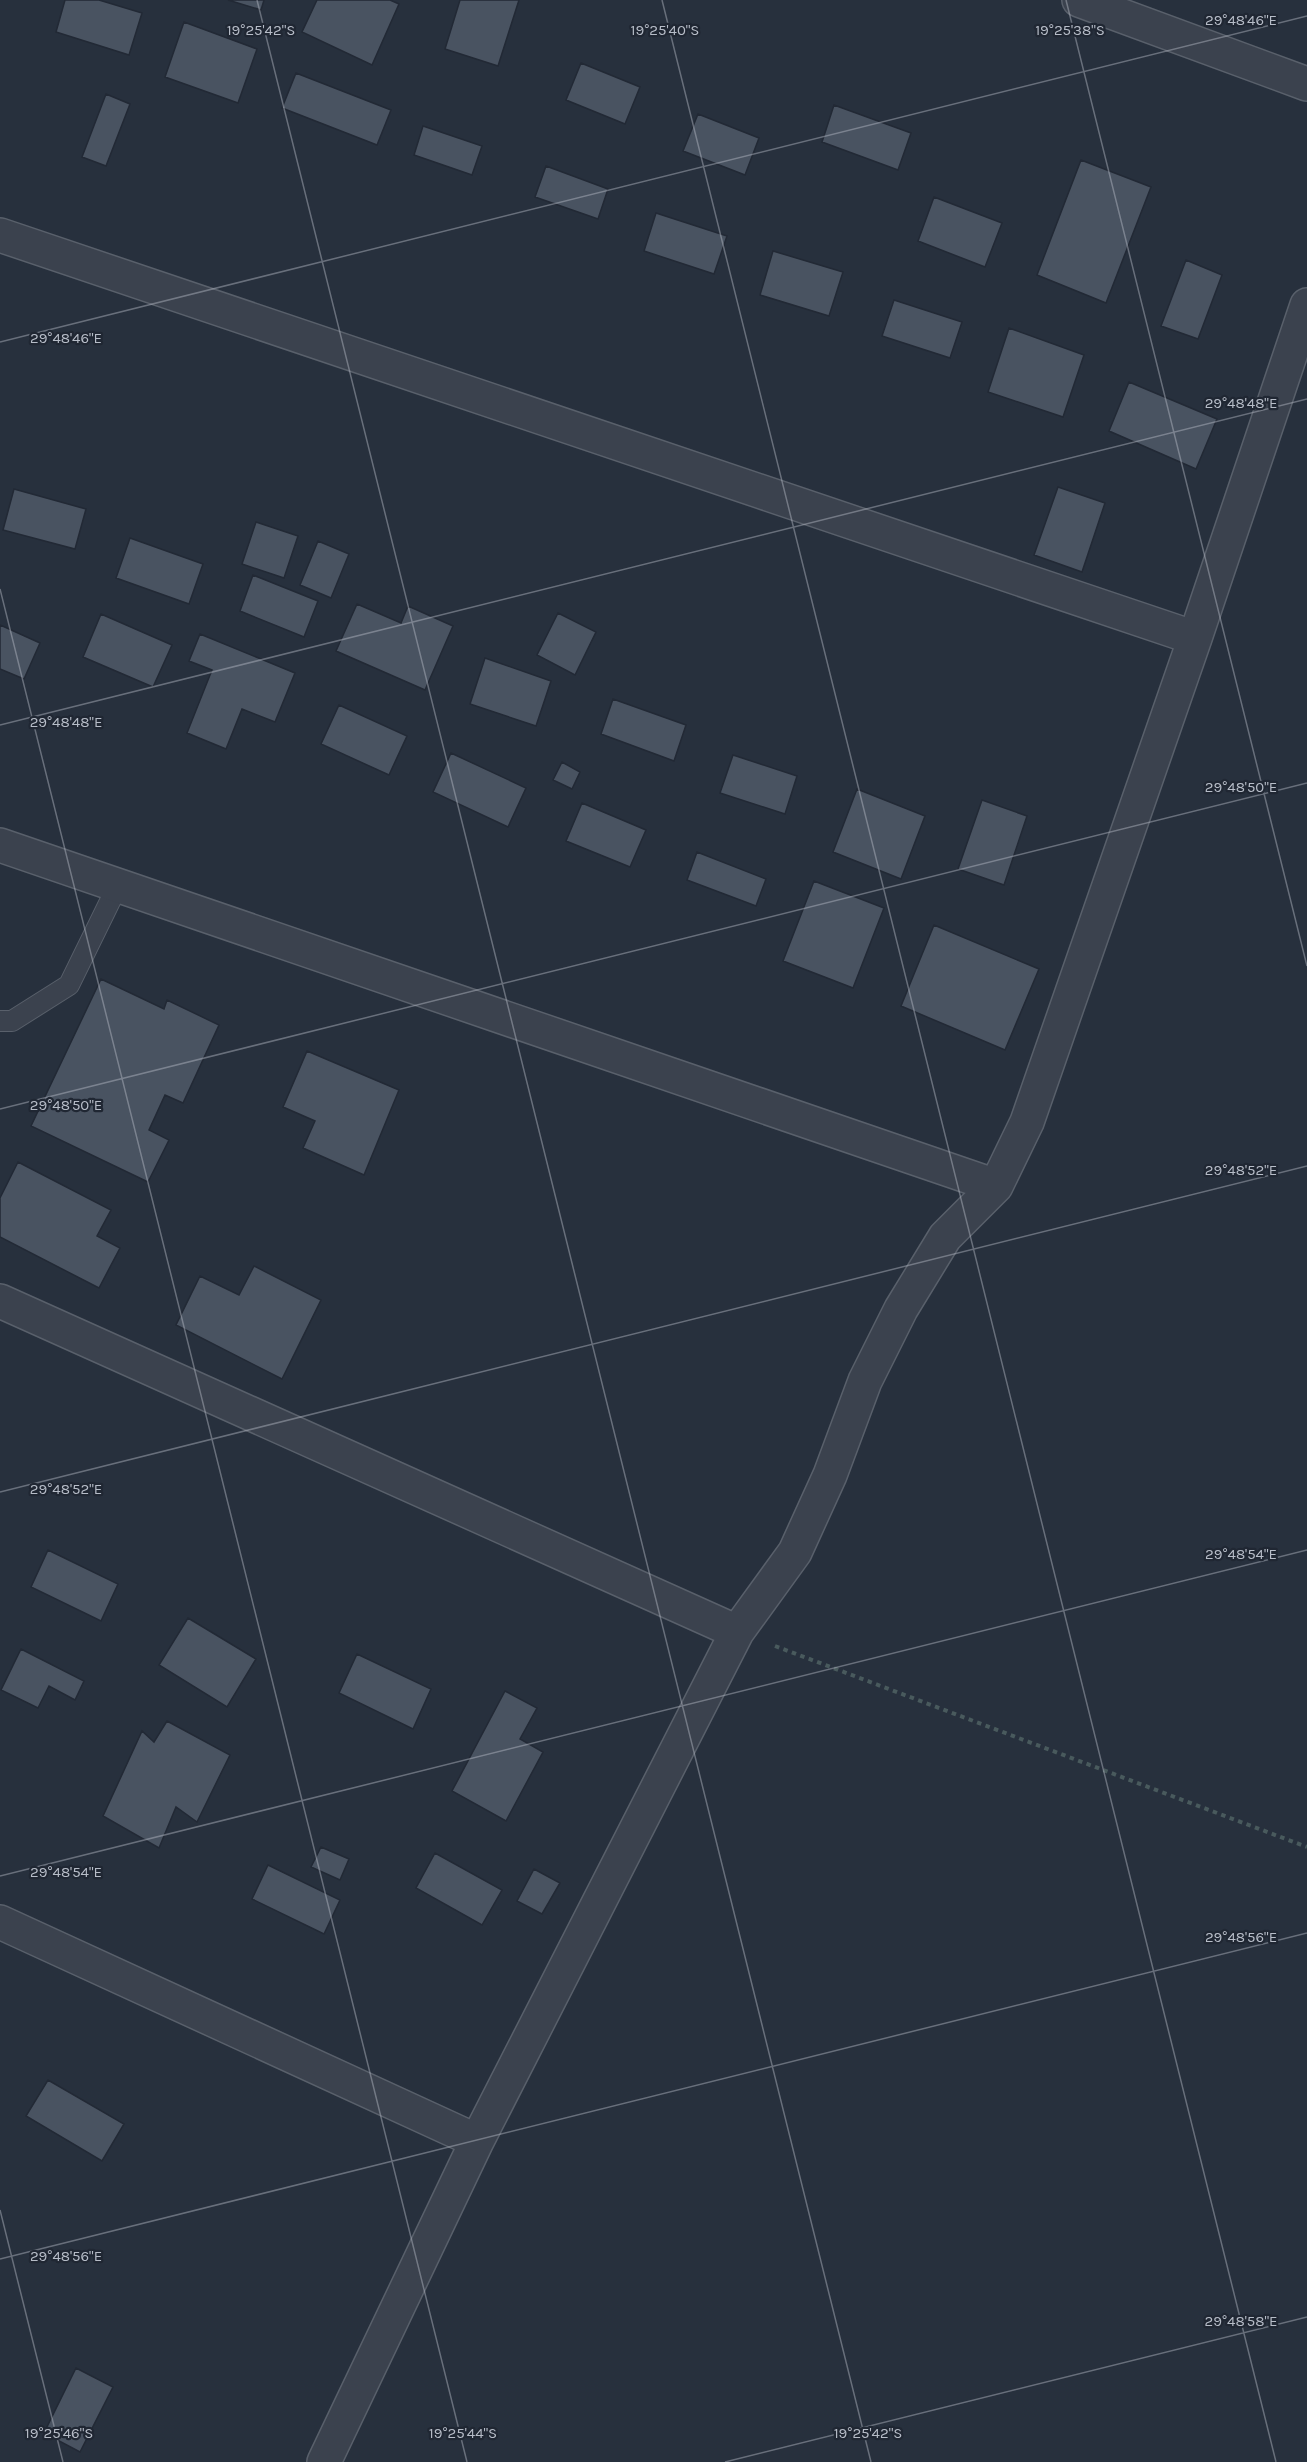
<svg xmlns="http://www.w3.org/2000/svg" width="1307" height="2462" viewBox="0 0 1307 2462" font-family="Karla,sans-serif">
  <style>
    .building { fill: #495361; stroke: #222935; stroke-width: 1.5 }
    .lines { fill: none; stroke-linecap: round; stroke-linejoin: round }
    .service-casing { stroke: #59606b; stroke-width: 22 }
    .minor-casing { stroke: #59606b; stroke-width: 36 }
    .path { stroke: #495a5d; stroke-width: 4; stroke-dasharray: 4.5 4.5; stroke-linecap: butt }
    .service { stroke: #3b424e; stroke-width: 20 }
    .minor { stroke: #3b424e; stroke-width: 33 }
    .ticks { fill: none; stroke: #b7bdc8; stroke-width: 1.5; stroke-opacity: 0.45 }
    .ticks-label { font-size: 15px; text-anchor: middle; fill: #b7bdc8; stroke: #202733; stroke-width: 4.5; stroke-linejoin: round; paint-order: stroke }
  </style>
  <rect width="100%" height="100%" fill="#27303d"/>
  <path class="building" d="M65,0H99L142,13L129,55L56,32Z
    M228,0H264L261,10Z
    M317,0H390L399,4L372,65L302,32Z
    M460,0H519L498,66L445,49Z
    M184,22L257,49L238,103L165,77Z
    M581,63L640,87L625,124L566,100Z
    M296,73L391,110L377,145L282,108Z
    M106,94L130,104L106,166L82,157Z
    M834,105L911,133L898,170L822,142Z
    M698,114L759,138L745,175L683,151Z
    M423,126L482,146L472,175L414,155Z
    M1081,160L1151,187L1106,303L1037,275Z
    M546,166L608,189L598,219L535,197Z
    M934,197L1002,223L985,267L918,241Z
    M656,213L727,236L714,274L644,251Z
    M773,251L843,272L829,316L760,295Z
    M1186,260L1222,275L1198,339L1161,326Z
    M894,300L962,322L950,358L882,336Z
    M1009,328L1084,355L1063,417L988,392Z
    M1129,382L1217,419L1196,469L1109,431Z
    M1058,487L1105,503L1082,572L1034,555Z
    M14,489L86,509L75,549L3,530Z
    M256,522L298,536L284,578L242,564Z
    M130,538L203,564L189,604L116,578Z
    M318,541L349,554L331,598L300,585Z
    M253,575L318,601L304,637L240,611Z
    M357,604L401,623L408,606L453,626L425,690L336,651Z
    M558,613L596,632L575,675L537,655Z
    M101,614L172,645L153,687L83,657Z
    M0,625L40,643L24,679L0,669Z
    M200,634L295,673L275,722L242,709L226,749L187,733L212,670L189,661Z
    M485,658L551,681L536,726L470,704Z
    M613,699L686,725L674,761L601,734Z
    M339,705L407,736L389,775L321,744Z
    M451,753L526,788L508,827L433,792Z
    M733,755L797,776L785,814L720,793Z
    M562,762L580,772L572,789L553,780Z
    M857,789L925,816L901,879L833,852Z
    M982,800L1027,816L1004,885L958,869Z
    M582,803L646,830L630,867L566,841Z
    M697,852L766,879L756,906L687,880Z
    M814,881L884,908L853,988L783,961Z
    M934,925L1039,969L1005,1050L901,1006Z
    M101,979L164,1009L167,1000L219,1025L183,1103L165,1095L149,1130L169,1140L148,1182L31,1126Z
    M307,1051L399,1090L364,1175L303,1148L315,1121L283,1107Z
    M18,1162L111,1210L97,1236L120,1248L99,1288L0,1237V1198Z
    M254,1266L321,1300L282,1379L176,1325L200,1276L239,1295Z
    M48,1550L118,1584L101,1621L31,1587Z
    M188,1618L256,1659L227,1707L159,1665Z
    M21,1649L84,1681L75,1700L49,1686L38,1708L1,1690Z
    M357,1654L431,1689L413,1729L339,1693Z
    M505,1691L537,1708L520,1739L543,1752L506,1821L452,1791Z
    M167,1721L230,1755L197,1822L176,1807L159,1848L103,1816L142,1731L154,1742Z
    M321,1847L349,1859L340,1880L311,1867Z
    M435,1853L502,1890L482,1925L416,1888Z
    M268,1865L340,1900L324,1934L252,1899Z
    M534,1869L560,1883L542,1914L517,1901Z
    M48,2080L124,2124L102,2161L26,2116Z
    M76,2368L113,2387L80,2452L44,2433Z"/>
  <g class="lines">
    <g class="service-casing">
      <path id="service" d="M0,1021H12L69,985L118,885"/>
    </g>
    <g class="minor-casing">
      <path id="minor" d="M1079,0L1307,84
        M0,235L1195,638
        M0,845L996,1186
        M0,1301L737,1632
        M0,1922L477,2141
        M324,2462L477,2141L737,1632L795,1552L830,1475L865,1381L901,1309L945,1237L996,1186L1027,1122L1195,638L1307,305"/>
    </g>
    <path class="path" d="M775,1646L1307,1847"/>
    <use href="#service" class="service"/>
    <use href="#minor" class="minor"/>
  </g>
  <path class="ticks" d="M257,0L871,2462M662,0L1276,2462M1066,0L1307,966M0,342L1307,16M0,589L467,2462M0,725L1307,399M0,1109L1307,783M0,1492L1307,1166M0,1876L1307,1550M0,2210L63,2462M0,2259L1307,1933M725,2462L1307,2317"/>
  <g class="ticks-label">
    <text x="1241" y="25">29°48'46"E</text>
    <text x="261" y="35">19°25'42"S</text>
    <text x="665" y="35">19°25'40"S</text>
    <text x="1070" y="35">19°25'38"S</text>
    <text x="66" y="343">29°48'46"E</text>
    <text x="1241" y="408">29°48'48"E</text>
    <text x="66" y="727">29°48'48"E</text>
    <text x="1241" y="792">29°48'50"E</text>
    <text x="66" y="1110">29°48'50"E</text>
    <text x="1241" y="1175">29°48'52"E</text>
    <text x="66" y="1494">29°48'52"E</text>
    <text x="1241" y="1559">29°48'54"E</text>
    <text x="66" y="1877">29°48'54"E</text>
    <text x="1241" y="1942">29°48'56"E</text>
    <text x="66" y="2261">29°48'56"E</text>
    <text x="1241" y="2326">29°48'58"E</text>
    <text x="59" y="2438">19°25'46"S</text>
    <text x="463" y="2438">19°25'44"S</text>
    <text x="868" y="2438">19°25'42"S</text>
  </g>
</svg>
